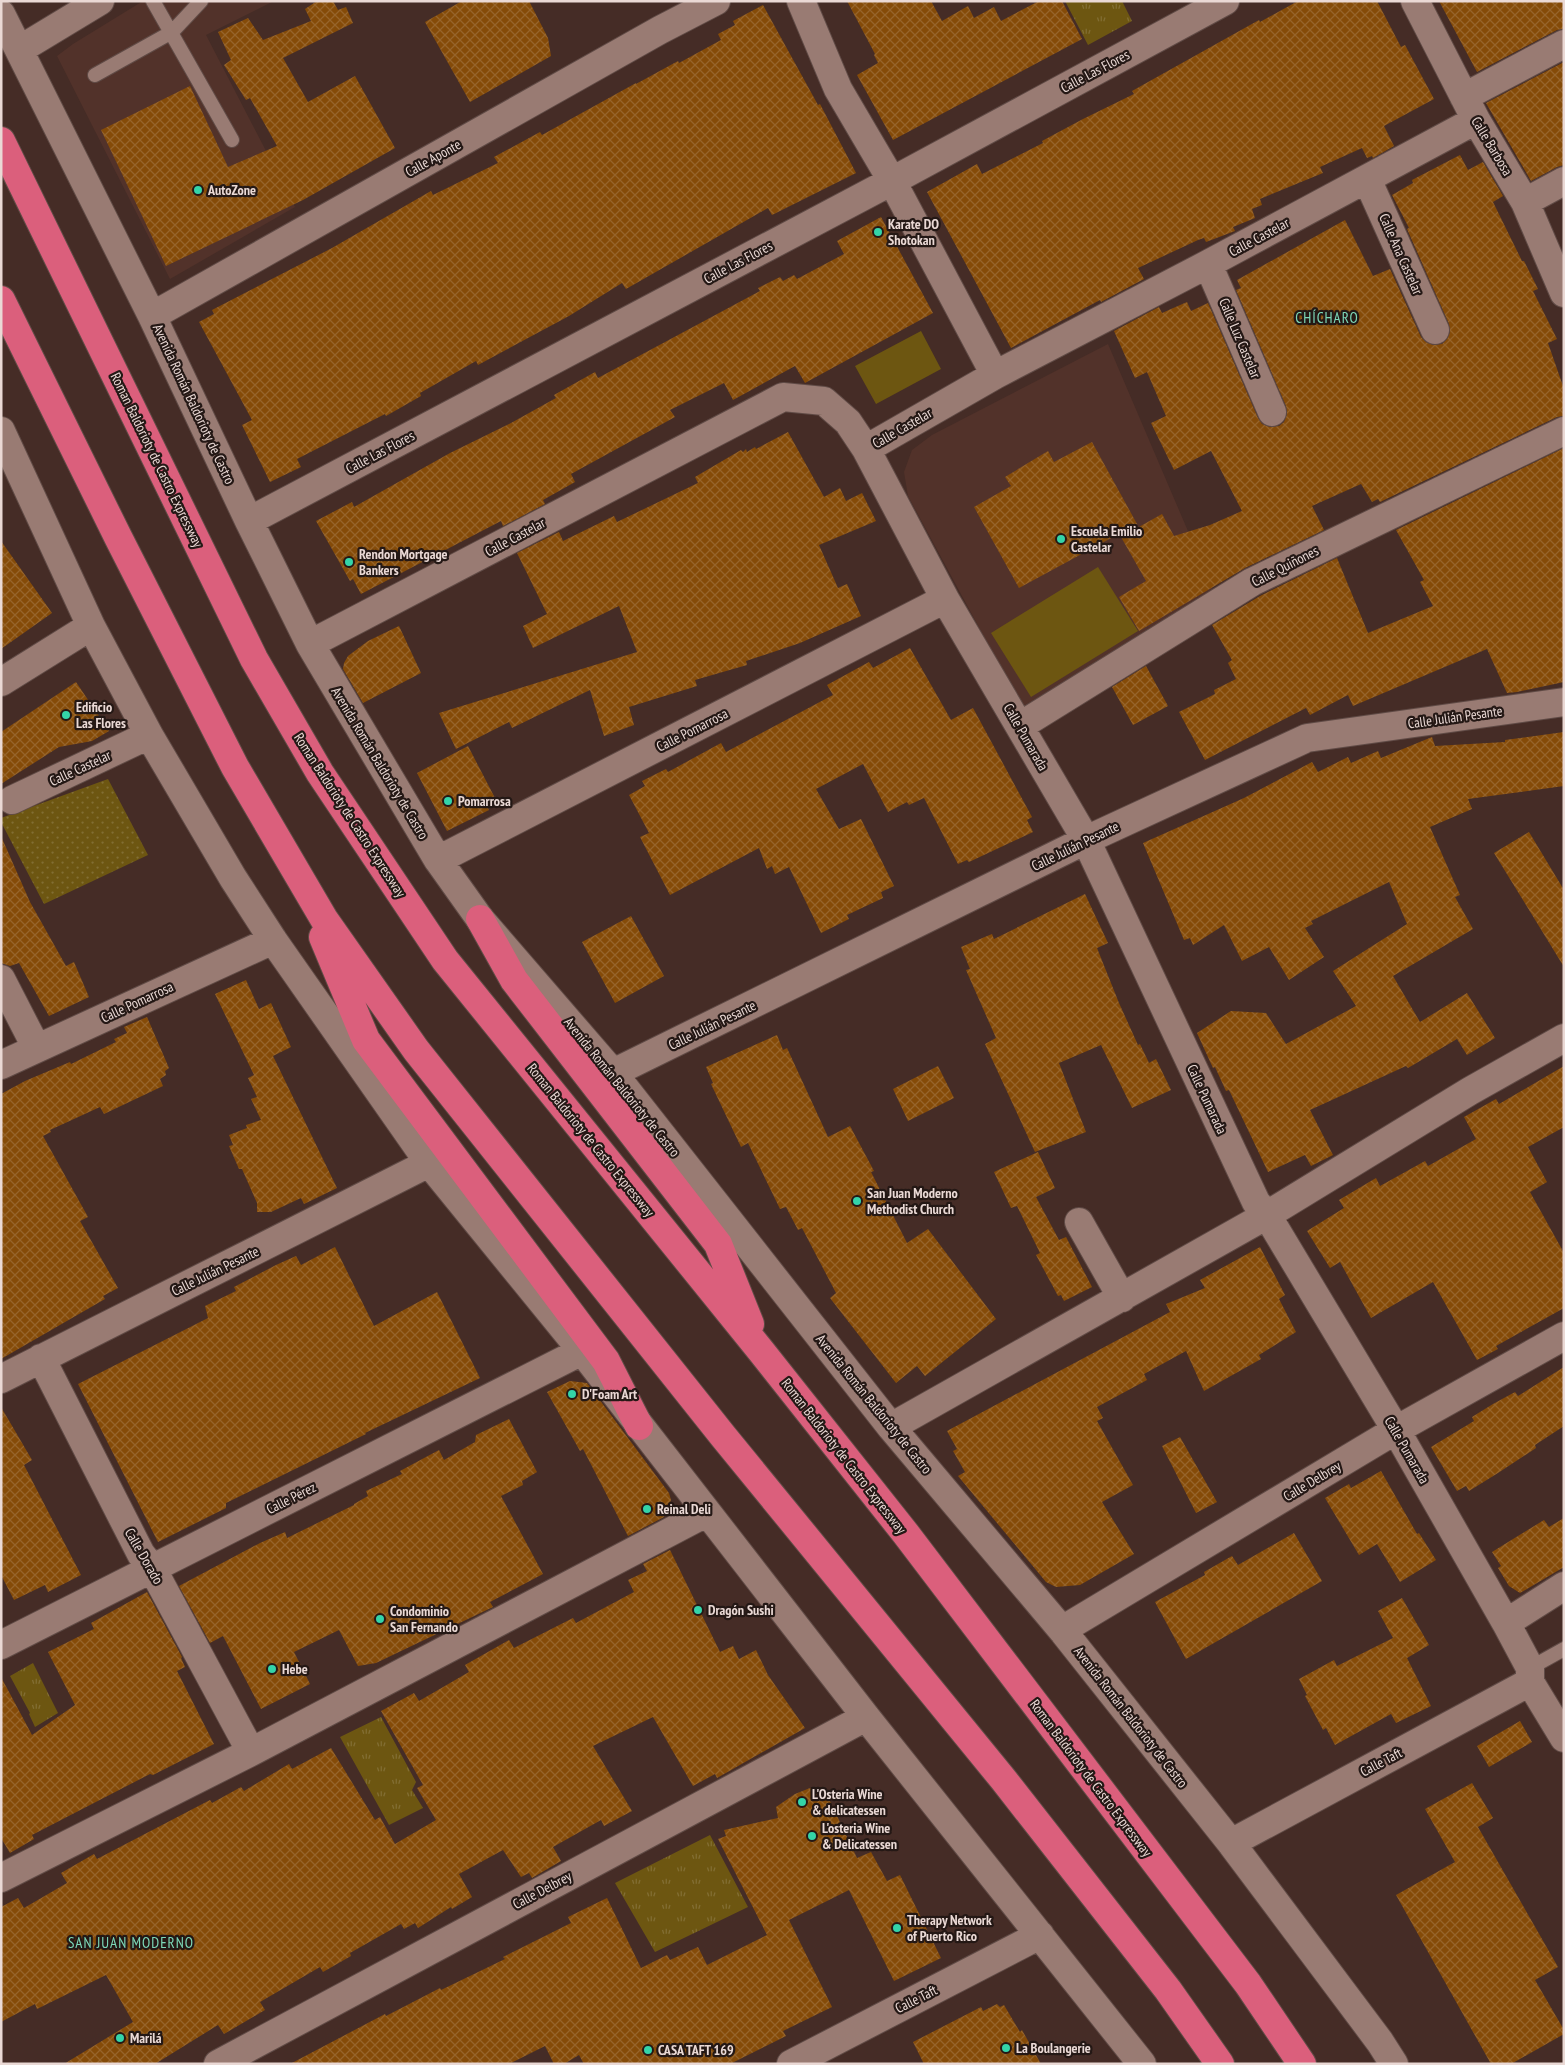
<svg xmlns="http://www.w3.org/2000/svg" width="1565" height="2065" viewBox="0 0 1565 2065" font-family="'PT Sans Narrow',sans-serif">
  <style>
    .built { fill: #52322a }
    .grass { fill: url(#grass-tufts) }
    .park { fill: url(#park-dots) }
    .pitch { fill: #6d5611 }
    .building { fill: url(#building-cross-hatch) }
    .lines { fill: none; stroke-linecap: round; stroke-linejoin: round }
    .lane-casing { stroke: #604b46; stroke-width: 16 }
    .street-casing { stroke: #604b46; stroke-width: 30 }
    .highway-casing { stroke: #604b46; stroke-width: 30 }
    .lane { stroke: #997b73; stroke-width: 14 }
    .street { stroke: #997b73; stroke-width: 28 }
    .highway { stroke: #db5f7c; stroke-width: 28 }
    .poi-dot { fill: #34d4a8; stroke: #241815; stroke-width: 2 }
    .labels { text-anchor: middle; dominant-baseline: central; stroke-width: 4.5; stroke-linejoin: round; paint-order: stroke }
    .street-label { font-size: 14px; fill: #ead9d5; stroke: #241815 }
    .poi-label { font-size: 14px; font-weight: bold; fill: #ead9d5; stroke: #241815; text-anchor: start }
    .neighbourhood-label { font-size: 15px; letter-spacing: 1px; fill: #7dd8b8; stroke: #241815 }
  </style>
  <defs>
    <pattern id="grass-tufts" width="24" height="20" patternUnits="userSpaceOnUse" patternTransform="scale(1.25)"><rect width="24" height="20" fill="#6d5611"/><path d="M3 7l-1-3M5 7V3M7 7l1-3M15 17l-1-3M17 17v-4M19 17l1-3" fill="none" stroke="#826e33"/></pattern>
    <pattern id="park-dots" width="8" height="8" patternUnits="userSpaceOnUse" patternTransform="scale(1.25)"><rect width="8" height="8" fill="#6d5611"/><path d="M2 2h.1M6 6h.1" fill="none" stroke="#826e33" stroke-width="1.8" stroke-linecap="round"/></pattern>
    <pattern id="building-cross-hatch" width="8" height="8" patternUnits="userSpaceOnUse" patternTransform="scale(1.25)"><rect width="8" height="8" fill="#854b08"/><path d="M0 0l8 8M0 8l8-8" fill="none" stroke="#96642b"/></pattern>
  </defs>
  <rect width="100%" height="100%" fill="#452c26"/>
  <path class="built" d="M143,1H274L206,35L295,207L170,279L57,56L73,44Z
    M1108,344L1214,592L1022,707L908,496L904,472L912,450L932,435Z"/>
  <path class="grass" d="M1065,1H1122L1132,21L1088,45Z
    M33,1663L58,1713L35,1727L29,1714L30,1713L10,1676Z
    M381,1717L416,1782L412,1790L423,1808L389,1825L340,1737Z
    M710,1835L748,1907L655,1952L615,1883Z"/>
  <path class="park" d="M108,779L148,855L44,904L1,822V818Z"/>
  <path class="pitch" d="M921,331L941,369L876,404L855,366Z
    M1098,567L1138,631L1031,697L991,633Z"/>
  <path class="building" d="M317,1H333L338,10L346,7L353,23L283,58L308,102L355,76L395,148L303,200L166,266L101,130L190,86L228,167L277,146L250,98L246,100L224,65L231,60L218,32L248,18L263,40L311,21L305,9Z
    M462,1H529L548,38L551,56L470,102L425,22Z
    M847,1H931L942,21L968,6L974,18L994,7L1001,21L1039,1H1062L1082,39L893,140L857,75L878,63L874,55L875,54Z
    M1298,1H1377L1401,47L1405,45L1434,99L1384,126L1394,146L1373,158L1372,156L1367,158L1362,148L1320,167L1323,173L1260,199L1262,205L1252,209L1255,218L1233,227L1235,231L1206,242L1204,238L1198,240L1138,268L1144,279L1101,302L1100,300L1011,348L927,192L977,164L982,174L1043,143L1042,141L1083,119L1134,94L1132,91L1259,20L1260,22Z
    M1439,1H1564V29L1557,30L1477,72Z
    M763,5L818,105L820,104L856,173L772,215L768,208L626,289L622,283L569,316L478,365L476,361L420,393L421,396L386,416L385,414L297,459L301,467L270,482L242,425L252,420L199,322L214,314L212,310L332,248L431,191L433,195L498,163L494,157L540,132L542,135L636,83V84L678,61L679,63L721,40L718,34L735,25L733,21Z
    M1564,62V165L1557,167L1531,181L1486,103Z
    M1460,155L1468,170L1483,162L1503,196L1493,202L1522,261H1524L1538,289L1533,291L1557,339L1548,343L1564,389V416L1557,417L1380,502L1378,499L1372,502L1361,484L1312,506L1324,530L1245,568L1139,631L1119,597L1146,581L1121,537L1162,514L1174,536L1210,525L1242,511L1211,451L1174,470L1151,423L1166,416L1147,372L1135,378L1114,331L1159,307L1162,313L1187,302L1191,311L1208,303L1258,418L1262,424L1270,427L1279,426L1284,422L1287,414L1286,406L1236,290L1241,288L1237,280L1345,220L1373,276L1390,269L1421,337L1426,342L1433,345L1442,344L1447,339L1450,332L1449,324L1407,229L1409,228L1392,195L1413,183L1412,180Z
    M881,217L933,313L805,383L795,366L733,400L724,383L670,410L675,417L571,474L575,482L543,500L545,504L503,526L501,521L361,594L353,579L350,581L316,521L352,502L354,507L450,453L511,423L556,398L554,395L595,372L598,378L760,291L758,288L780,277L783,281L794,275L797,279L844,254L837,241Z
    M788,432L824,497L840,488L846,501L862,493L876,521L819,545L838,588L847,584L861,616L800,643L746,661L747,665L695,680L697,686L629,707L634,725L604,736L590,690L512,728L509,722L456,749L439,713L637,652L619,606L533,648L523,626L547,614L517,553L559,532L563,541L614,516L617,522L698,483L695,477L741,450L743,452L746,449L747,452L755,447L756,449Z
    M1092,442L1137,524L1019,588L974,507L1011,486L1005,477L1048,451L1054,462Z
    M1564,448V682L1517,692L1507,693L1487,649L1353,706L1348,695L1310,715L1306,708L1205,760L1179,712L1215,694L1214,690L1236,679L1228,663L1232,660L1212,625L1260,596L1337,558L1368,633L1433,606L1420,582L1424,580L1396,530Z
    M1,541L52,613L1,649Z
    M399,626L421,673L363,703L343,669L344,663L348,656L368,641Z
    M910,648L951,720L973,708L1032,817L1027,820L1033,832L969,862L967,860L958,864L924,798L909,805L907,802L888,812L863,764L816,789L839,829L861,819L894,886L881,892L883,898L847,915L849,919L821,933L789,867L775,874L772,866L767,869L759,848L670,895L640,837L649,833L629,795L645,786L642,781L666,769L668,772L721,743L726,752L833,695L827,685L869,662L873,668Z
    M1146,666L1168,706L1133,725L1112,687Z
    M76,682L109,731L92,741L59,747L1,784V732Z
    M1564,732V786L1468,799L1472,809L1430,827L1460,895L1455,897L1473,929L1393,976L1420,1022L1467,993L1495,1038L1467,1055L1457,1039L1408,1068L1406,1066L1310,1110L1333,1155L1311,1166L1305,1155L1268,1172L1229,1090L1226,1091L1215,1067L1213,1068L1197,1033L1231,1011L1266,1013L1286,1044L1356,1006L1333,971L1407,924L1389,882L1311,921L1313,924L1305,928L1324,957L1289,980L1269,947L1242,961L1224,925L1193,945L1190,938L1184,940L1143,843L1244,798L1312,762L1318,772L1348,757L1351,763L1378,751L1381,758L1432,737L1435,746L1505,742V740Z
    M468,746L495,798L485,803L489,810L447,831L417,773Z
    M1529,832L1564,890V967L1494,853Z
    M1,836L30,902L66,966L74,962L89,997L49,1016L19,963L10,966L1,963Z
    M1085,894L1108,943L1097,948L1119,1003L1138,1045L1140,1044L1149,1063L1156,1059L1171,1090L1132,1108L1101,1045L1059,1063L1086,1132L1035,1152L985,1044L996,1038L966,970L970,969L961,947L992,934L994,939Z
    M631,916L664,976L615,1003L582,942Z
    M246,980L259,1009L271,1003L291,1047L273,1056L337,1188L304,1204L301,1198L271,1212H257V1203L242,1169H239L229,1146L233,1145L229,1135L247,1128L246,1125L261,1120L251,1099L257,1097L248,1078L254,1075L215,994Z
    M147,1017L169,1068L165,1071L166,1075L160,1079L163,1086L104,1114L100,1107L50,1130L51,1132L43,1136L88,1217L80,1221L118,1288L103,1296L105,1299L1,1359V1094L25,1081L70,1062L71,1064L116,1042L114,1039L127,1033L124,1027Z
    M777,1035L783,1050L787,1048L828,1137L850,1126L874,1171L871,1172L907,1243L928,1229L996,1319L925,1376L917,1366L896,1383L830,1298L836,1293L802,1228L798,1230L786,1207L780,1209L748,1143L741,1147L711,1084L713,1083L706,1067Z
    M938,1066L954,1098L908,1121L893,1089Z
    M1564,1066V1127L1528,1147L1547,1182L1530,1192L1564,1253V1308L1496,1346L1498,1349L1477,1360L1433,1282L1371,1318L1340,1262L1330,1268L1307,1231L1344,1208L1339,1200L1376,1178L1380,1186L1425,1161L1428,1166L1476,1139L1464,1117L1496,1099L1499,1104Z
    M1038,1152L1055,1188L1036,1197L1059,1240L1066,1237L1092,1287L1064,1301L1061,1295L1058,1296L1036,1255L1040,1253L1017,1206L1011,1208L994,1172Z
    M335,1247L374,1326L437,1292L480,1378L365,1433L366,1434L226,1503V1508L158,1542L78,1384L208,1318L205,1306L236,1291L234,1287L276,1265L296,1256L301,1265Z
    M1260,1247L1285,1295L1279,1299L1296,1332L1259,1355L1261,1359L1204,1391L1186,1351L1144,1374L1147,1380L1097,1407L1103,1418L1097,1421L1133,1485L1102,1502L1134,1554L1080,1585L1056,1587L1046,1582L958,1476L965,1472L953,1451L957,1449L947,1431L1170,1312L1166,1304L1205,1288L1200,1280Z
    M1564,1367V1426L1535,1445L1536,1448L1498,1473L1469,1491L1466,1486L1457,1491L1431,1447L1474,1421L1472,1417L1493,1404L1515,1392L1518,1396Z
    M570,1381L587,1383L669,1493L671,1500L664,1517L628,1536L583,1449L580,1451L547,1392Z
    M1,1407L32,1460L24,1465L81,1575L48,1592L45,1585L14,1600L1,1575Z
    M509,1419L537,1472L522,1481L523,1485L501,1496L543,1574L490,1602L493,1607L376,1663L358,1666L339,1630L294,1652L310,1684L261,1709L223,1636L210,1643L179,1586L260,1543L285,1532L287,1538L354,1505V1504L368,1496L366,1491L402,1474L400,1471L439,1450L444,1460L475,1442L476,1435Z
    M1180,1437L1217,1502L1196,1513L1162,1446Z
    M1381,1471L1417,1534L1419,1533L1436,1560L1400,1582L1377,1544L1359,1555L1325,1498L1349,1484L1351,1488Z
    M1564,1518V1567L1520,1593L1509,1586L1498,1568L1501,1566L1492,1552L1544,1520L1549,1527Z
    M1294,1533L1322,1581L1186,1659L1155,1602L1205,1575L1204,1572L1232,1556L1238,1565Z
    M670,1550L720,1652L733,1646L739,1659L756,1650L768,1675L805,1728L717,1778L715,1774L693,1786L653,1717L593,1746L632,1811L604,1826L601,1820L553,1847L561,1861L532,1878L529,1873L521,1877L503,1850L459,1874L472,1897L452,1909L451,1907L418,1928L415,1923L404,1929L401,1924L350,1953L351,1956L323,1972L320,1967L260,2002L265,2010L224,2034L218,2025L155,2064H64L133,2022L106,1975L37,2009L35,2004L1,2022V1907L18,1898L24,1908L67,1883L61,1873L94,1854L97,1859L210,1800L212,1803L241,1787L244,1791L289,1764L292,1769L331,1748L375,1820L380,1817L395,1844L436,1820L417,1788L423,1785L381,1711L414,1693L419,1701L469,1672L465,1665L509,1640L514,1648L573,1618L576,1623L634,1592L628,1580L647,1571L643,1564Z
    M147,1592L182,1657L181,1658L185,1667L177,1671L214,1744L153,1775L150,1774L32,1835L34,1839L10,1853L1,1838V1677L32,1735L75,1705L48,1652L94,1629L91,1623Z
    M1402,1598L1429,1645L1407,1658L1431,1706L1396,1723L1391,1714L1335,1745L1326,1728L1323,1730L1305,1696L1307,1695L1299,1679L1334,1660L1337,1666L1393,1638L1378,1611Z
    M1520,1721L1532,1742L1489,1767L1477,1746Z
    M1472,1783L1493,1818L1478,1827L1558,1967L1535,1980L1564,2030V2034L1511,2064H1491L1396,1895L1455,1862L1425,1809Z
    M810,1788L824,1793L828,1797L857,1858L871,1852L887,1881L900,1875L941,1958L894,1981L849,1890L789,1920L832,2007L783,2031L786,2036L730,2064H584L579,2055L564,2064H554L545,2046L509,2064H290L385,2014L386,2016L440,1988L441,1990L505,1959L503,1957L571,1923L568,1917L607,1898L641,1968L667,1955L670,1960L698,1947L707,1965L767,1935L718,1839L726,1836L724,1830L778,1818L776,1807L795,1794Z
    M997,2004L1000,2007L1004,2005L1020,2032L1022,2030L1041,2064H924L913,2042L981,2007L983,2011Z"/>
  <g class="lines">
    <g class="lane-casing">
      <path id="lane" d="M153,1L232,140
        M95,75L172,32L201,1
        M1530,1668L1564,1649"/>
    </g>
    <g class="street-casing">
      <path id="street" d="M801,1L838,89L892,181L995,375
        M1415,1L1476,120L1525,202L1564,293
        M1,14L152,316L249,521L310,644L438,860L480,919L613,1073L891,1427L1062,1630L1231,1843L1380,2042L1394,2064
        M19,50L100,1
        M1464,97L1564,44
        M1367,179L1435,330
        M1525,202L1564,181
        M1208,264L1272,412
        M152,316L660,30L716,1
        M1,431L91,626L149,735L233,878L273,940L429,1163L582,1351L866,1717L1142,2064
        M866,449L995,375L1208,264L1476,120
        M249,521L892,181L1225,1
        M310,644L783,397L824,401L848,422L866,449L945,599L1086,840L1256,1202L1267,1215L1396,1430L1506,1623L1530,1668V1682L1564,1738
        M1,682L91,626
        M1020,726L1252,582L1564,431
        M12,800L149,735
        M438,860L945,599
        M1,979L36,1047
        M1,1065L273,940
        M613,1073L1086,840L1307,738L1564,702
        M1079,1222L1122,1298
        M41,1358L141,1554L152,1568L251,1752
        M1,1379L429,1163
        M891,1427L1267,1215L1470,1091L1564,1038
        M1506,1623L1564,1586
        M1062,1630L1396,1430L1564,1336
        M1,1645L582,1351
        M1231,1843L1530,1682
        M1,1878L251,1752L706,1513
        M218,2064L866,1717
        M791,2064L1040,1935"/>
    </g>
    <g class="highway-casing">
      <path id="highway" d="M1,141L254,659L320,773L445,960L761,1351L906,1534L1248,1984L1302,2064
        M1,300L118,537L235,767L324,919L416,1050L723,1436L1003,1779L1168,1990L1220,2064
        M480,919L514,980L718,1244L750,1324
        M323,937L366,1040L606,1361L639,1426"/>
    </g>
    <use href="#lane" class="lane"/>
    <use href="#street" class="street"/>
    <use href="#highway" class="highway"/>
  </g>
  <g class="poi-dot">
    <circle cx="198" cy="190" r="5"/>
    <circle cx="878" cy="232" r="5"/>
    <circle cx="1061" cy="539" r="5"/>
    <circle cx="349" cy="562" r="5"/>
    <circle cx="66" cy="715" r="5"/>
    <circle cx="448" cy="801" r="5"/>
    <circle cx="857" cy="1201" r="5"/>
    <circle cx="572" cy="1394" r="5"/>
    <circle cx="647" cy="1509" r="5"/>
    <circle cx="698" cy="1610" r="5"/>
    <circle cx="380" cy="1619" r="5"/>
    <circle cx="272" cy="1669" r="5"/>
    <circle cx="802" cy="1802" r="5"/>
    <circle cx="812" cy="1836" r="5"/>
    <circle cx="897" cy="1928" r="5"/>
    <circle cx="120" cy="2038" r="5"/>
    <circle cx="1006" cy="2048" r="5"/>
    <circle cx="648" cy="2050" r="5"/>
  </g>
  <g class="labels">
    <g class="street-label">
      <text transform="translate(1095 71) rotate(-28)">Calle Las Flores</text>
      <text transform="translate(1492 146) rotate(59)">Calle Barbosa</text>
      <text transform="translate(433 158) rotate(-29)">Calle Aponte</text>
      <text transform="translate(1259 237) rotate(-28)">Calle Castelar</text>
      <text transform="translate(1401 254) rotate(66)">Calle Ana Castelar</text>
      <text transform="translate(738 262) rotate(-28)">Calle Las Flores</text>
      <text transform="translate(1240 338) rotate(67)">Calle Luz Castelar</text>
      <text transform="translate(194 404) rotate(65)">Avenida Román Baldorioty de Castro</text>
      <text transform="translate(902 428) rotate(-30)">Calle Castelar</text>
      <text transform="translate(380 452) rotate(-28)">Calle Las Flores</text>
      <text transform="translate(157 460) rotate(64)">Roman Baldorioty de Castro Expressway</text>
      <text transform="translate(515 537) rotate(-28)">Calle Castelar</text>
      <text transform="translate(1285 566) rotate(-27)">Calle Quiñones</text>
      <text transform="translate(1455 717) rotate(-8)">Calle Julián Pesante</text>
      <text transform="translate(692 730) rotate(-27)">Calle Pomarrosa</text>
      <text transform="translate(1026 737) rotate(60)">Calle Pumarada</text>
      <text transform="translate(380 763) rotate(59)">Avenida Román Baldorioty de Castro</text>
      <text transform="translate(80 768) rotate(-25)">Calle Castelar</text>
      <text transform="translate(350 815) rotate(57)">Roman Baldorioty de Castro Expressway</text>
      <text transform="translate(1075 846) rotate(-26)">Calle Julián Pesante</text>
      <text transform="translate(137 1002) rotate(-25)">Calle Pomarrosa</text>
      <text transform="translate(712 1025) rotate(-26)">Calle Julián Pesante</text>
      <text transform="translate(622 1087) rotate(51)">Avenida Román Baldorioty de Castro</text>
      <text transform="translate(1207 1099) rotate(65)">Calle Pumarada</text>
      <text transform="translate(591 1140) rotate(51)">Roman Baldorioty de Castro Expressway</text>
      <text transform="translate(215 1271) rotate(-26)">Calle Julián Pesante</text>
      <text transform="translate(874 1404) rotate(51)">Avenida Román Baldorioty de Castro</text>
      <text transform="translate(1407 1450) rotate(60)">Calle Pumarada</text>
      <text transform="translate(844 1456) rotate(52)">Roman Baldorioty de Castro Expressway</text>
      <text transform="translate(1312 1481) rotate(-31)">Calle Delbrey</text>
      <text transform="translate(291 1498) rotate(-27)">Calle Pérez</text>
      <text transform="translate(144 1556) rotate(60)">Calle Dorado</text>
      <text transform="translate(1131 1717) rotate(52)">Avenida Román Baldorioty de Castro</text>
      <text transform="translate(1381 1762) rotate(-28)">Calle Taft</text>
      <text transform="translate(1091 1778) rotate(53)">Roman Baldorioty de Castro Expressway</text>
      <text transform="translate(542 1890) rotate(-28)">Calle Delbrey</text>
      <text transform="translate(916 1999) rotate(-27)">Calle Taft</text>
    </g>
    <g class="poi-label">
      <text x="208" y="190">AutoZone</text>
      <text x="888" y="224">Karate DO<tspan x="888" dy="16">Shotokan</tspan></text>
      <text x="1071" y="531">Escuela Emilio<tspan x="1071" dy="16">Castelar</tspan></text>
      <text x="359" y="554">Rendon Mortgage<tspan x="359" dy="16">Bankers</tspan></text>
      <text x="76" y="707">Edificio<tspan x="76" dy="16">Las Flores</tspan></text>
      <text x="458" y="801">Pomarrosa</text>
      <text x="867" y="1193">San Juan Moderno<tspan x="867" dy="16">Methodist Church</tspan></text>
      <text x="582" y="1394">D'Foam Art</text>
      <text x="657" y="1509">Reinal Deli</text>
      <text x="708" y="1610">Dragón Sushi</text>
      <text x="390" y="1611">Condominio<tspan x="390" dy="16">San Fernando</tspan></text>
      <text x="282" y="1669">Hebe</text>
      <text x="812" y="1794">L'Osteria Wine<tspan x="812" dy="16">&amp; delicatessen</tspan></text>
      <text x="822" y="1828">L'osteria Wine<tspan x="822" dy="16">&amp; Delicatessen</tspan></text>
      <text x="907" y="1920">Therapy Network<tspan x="907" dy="16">of Puerto Rico</tspan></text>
      <text x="130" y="2038">Marilá</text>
      <text x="1016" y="2048">La Boulangerie</text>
      <text x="658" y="2050">CASA TAFT 169</text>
    </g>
    <g class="neighbourhood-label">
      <text x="1327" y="317">CHÍCHARO</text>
      <text x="131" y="1942">SAN JUAN MODERNO</text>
    </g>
  </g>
  <rect width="1565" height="2065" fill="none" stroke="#ead9d5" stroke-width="5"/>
</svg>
